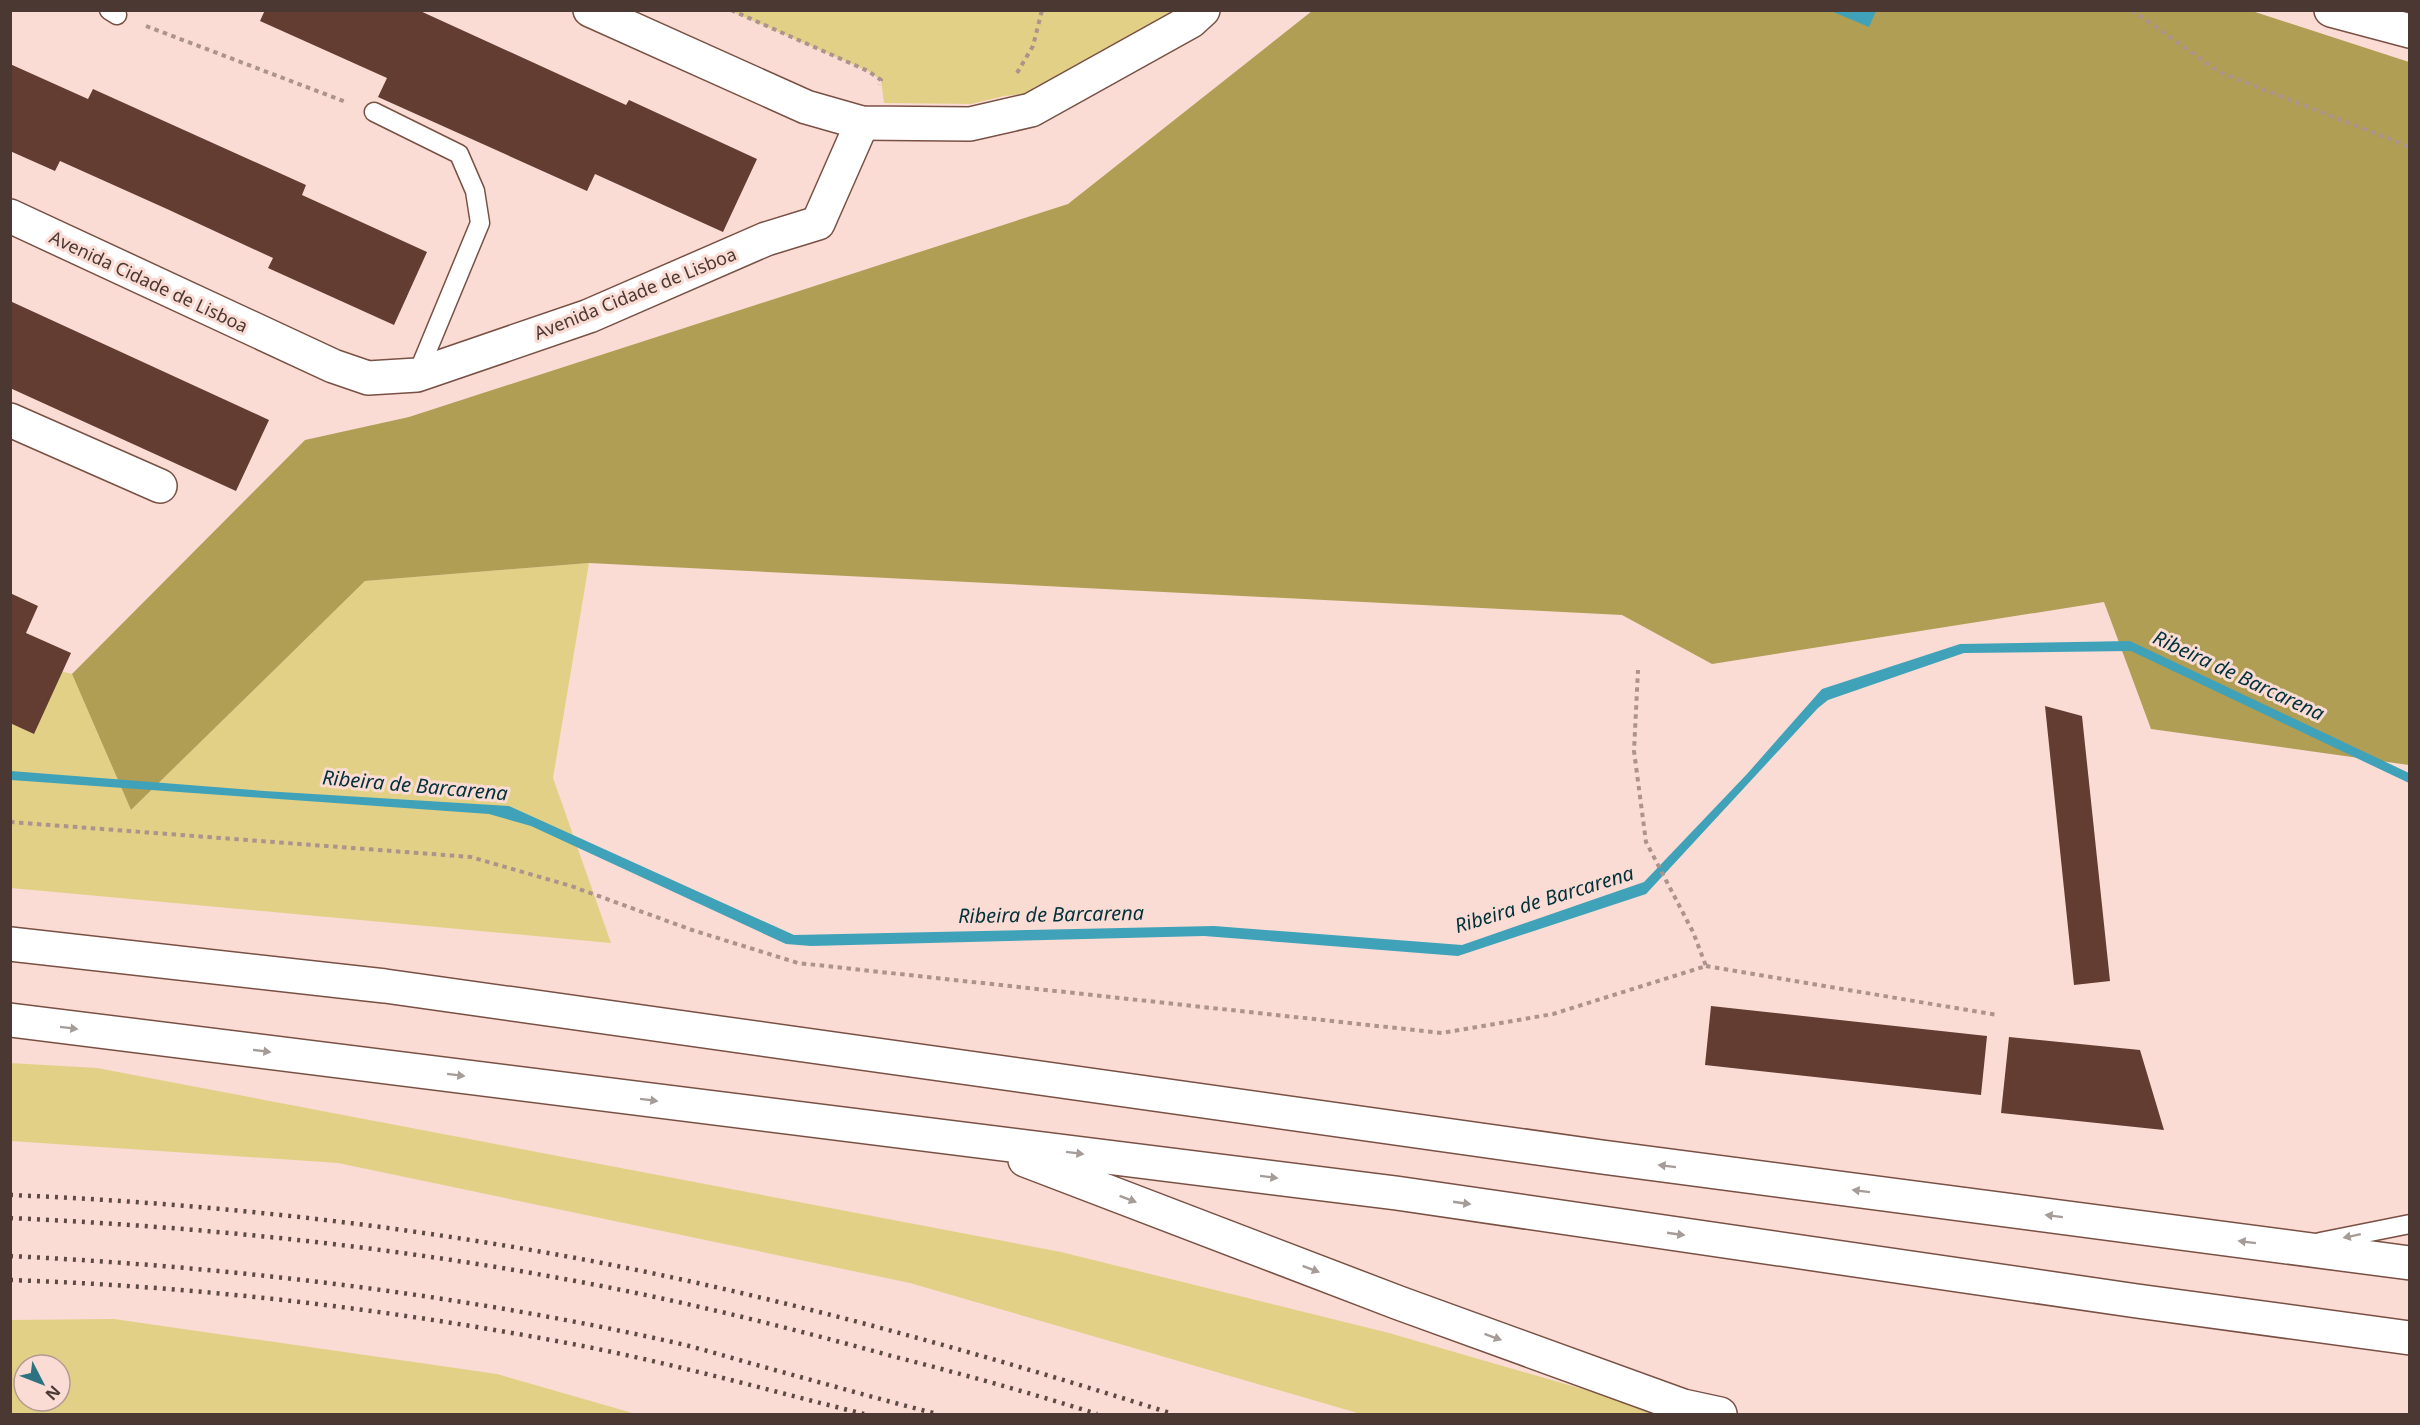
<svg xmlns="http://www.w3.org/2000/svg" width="2420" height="1425" viewBox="0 0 2420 1425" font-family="'Noto Sans',sans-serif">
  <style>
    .green { fill: #e2d087; fill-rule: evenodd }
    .forest { fill: #b09e55 }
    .water { fill: #3fa2b9 }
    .building { fill: #633c32 }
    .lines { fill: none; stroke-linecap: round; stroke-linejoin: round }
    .lane-casing { stroke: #795044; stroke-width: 21 }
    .street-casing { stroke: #795044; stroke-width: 36 }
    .secondary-casing { stroke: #795044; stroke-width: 36 }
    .highway-casing { stroke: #795044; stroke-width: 36 }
    .path { stroke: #ac938c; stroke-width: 4; stroke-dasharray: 4.5 4.5; stroke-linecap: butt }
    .lane { stroke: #fff; stroke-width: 18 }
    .street { stroke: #fff; stroke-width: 33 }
    .secondary { stroke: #fff; stroke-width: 33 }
    .highway { stroke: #fff; stroke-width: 33 }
    .rail { stroke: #5e4a44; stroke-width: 4.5; stroke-dasharray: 3 6; stroke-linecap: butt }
    .oneway { fill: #a59c98 }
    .labels { text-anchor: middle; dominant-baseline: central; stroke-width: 6; stroke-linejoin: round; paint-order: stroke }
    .street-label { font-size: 18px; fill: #4b3832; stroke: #fadcd4 }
    .water-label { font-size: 20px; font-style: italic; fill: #01313b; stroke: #fadcd4 }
  </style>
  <rect width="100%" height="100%" fill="#fadcd4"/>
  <path class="green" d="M731,11H1187L1033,93L1004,96L971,104L884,103L881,80L868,71Z
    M589,563L553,778L611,943L11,888L10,658L72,674L131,810L365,581Z
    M10,1063L97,1068L1061,1252L1389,1333L1669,1414H1361L910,1283L338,1163L11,1141Z
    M114,1319L497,1374L636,1414H11V1320ZM24,1365H60V1401H24Z"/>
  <path class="forest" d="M2249,10L2409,62V765L2151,729L2104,602L1712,664L1622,615L589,563L365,581L131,810L72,674L305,440L409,417L1068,204L1312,11Z"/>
  <path class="water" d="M1831,11H1876L1869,27Z
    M2130,641L2409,773V783L2131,651L1964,653L1828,700L1818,708L1646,894L1458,956L1204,936L811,946L786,944L531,826L489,814L11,780V771L264,791L509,806L794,935L1214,926L1462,945L1644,882L1747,774L1822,689L1960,644Z"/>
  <path class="building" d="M265,10H418L626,105L629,100L757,159L723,232L595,174L587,191L378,97L387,78L260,21Z
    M10,64L88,99L93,89L306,185L302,195L427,252L394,325L268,268L273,258L167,209L60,161L55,171L10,151Z
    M10,301L269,420L236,491L10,388Z
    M10,593L38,606L26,633L71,653L34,734L10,723Z
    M2045,706L2082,716L2110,981L2074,985Z
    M1711,1006L1987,1036L1981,1095L1705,1065Z
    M2009,1037L2140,1050L2164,1130L2001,1113Z"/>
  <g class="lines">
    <g class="lane-casing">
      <path id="lane" d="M109,10L117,15
        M374,112L459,154L475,191L480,223L417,375
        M2320,1242L2410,1224"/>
    </g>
    <g class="street-casing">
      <path id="street" d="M10,216L333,366L368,378L417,375L589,316L766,239L818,223L862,123
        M10,420L160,486"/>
    </g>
    <g class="secondary-casing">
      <path id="secondary" d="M590,10L806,107L862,123L970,124L1031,110L1191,21L1203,10
        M2331,10L2410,31"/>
    </g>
    <g class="highway-casing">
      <path id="highway" d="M10,944L385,986L1602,1157L2410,1263
        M10,1020L1396,1193L2137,1301L2410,1338
        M1025,1160L1399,1303L1683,1406L1720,1414"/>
    </g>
    <path class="path" d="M731,10L868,71L881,80L879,85
      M2132,10L2219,72L2410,147
      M146,26L346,102
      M1017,73L1033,46L1042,10
      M10,822L471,857L571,886L692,930L798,963L1442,1033L1553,1014L1706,966L1693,932L1646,842L1634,751L1638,670
      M1706,966L1997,1015"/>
    <use href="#lane" class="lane"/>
    <use href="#street" class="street"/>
    <use href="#secondary" class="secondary"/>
    <use href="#highway" class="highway"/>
    <path class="rail" d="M10,1195C207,1203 403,1225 597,1262C792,1300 984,1354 1173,1414
      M10,1218C205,1227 400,1247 591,1284C691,1303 790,1328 888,1355C958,1373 1028,1392 1097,1414
      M10,1256C234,1267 458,1294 677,1343C706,1350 735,1359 764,1367C822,1383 879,1399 937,1414
      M10,1280C191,1286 373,1307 551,1340C657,1359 760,1388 864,1414"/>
  </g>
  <defs><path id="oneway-solid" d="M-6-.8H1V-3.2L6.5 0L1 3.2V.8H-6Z" transform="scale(1.5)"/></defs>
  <g class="oneway">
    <use href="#oneway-solid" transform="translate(69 1028) rotate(7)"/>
    <use href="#oneway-solid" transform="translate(262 1051) rotate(7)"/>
    <use href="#oneway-solid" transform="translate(456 1075) rotate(7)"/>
    <use href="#oneway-solid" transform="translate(649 1100) rotate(7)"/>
    <use href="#oneway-solid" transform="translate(1075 1153) rotate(7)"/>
    <use href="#oneway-solid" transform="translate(1667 1166) rotate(-173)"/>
    <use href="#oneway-solid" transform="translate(1269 1177) rotate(7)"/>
    <use href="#oneway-solid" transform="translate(1861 1191) rotate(-173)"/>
    <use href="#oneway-solid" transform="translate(1128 1199) rotate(21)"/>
    <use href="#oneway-solid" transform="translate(1462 1203) rotate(8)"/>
    <use href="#oneway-solid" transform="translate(2054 1216) rotate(-173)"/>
    <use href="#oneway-solid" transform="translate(1676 1234) rotate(8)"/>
    <use href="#oneway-solid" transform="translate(2352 1236) rotate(168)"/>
    <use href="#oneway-solid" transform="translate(2247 1242) rotate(-173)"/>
    <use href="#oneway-solid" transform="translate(1311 1269) rotate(21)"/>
    <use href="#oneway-solid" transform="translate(1493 1337) rotate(20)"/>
  </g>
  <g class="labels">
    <g class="street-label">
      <text transform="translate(149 281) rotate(25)">Avenida Cidade de Lisboa</text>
      <text transform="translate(635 293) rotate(-22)">Avenida Cidade de Lisboa</text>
    </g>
    <g class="water-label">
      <text transform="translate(2239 675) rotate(25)">Ribeira de Barcarena</text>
      <text transform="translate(415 785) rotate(5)">Ribeira de Barcarena</text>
      <text transform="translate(1544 899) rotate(-17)">Ribeira de Barcarena</text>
      <text transform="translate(1051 914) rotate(-1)">Ribeira de Barcarena</text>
    </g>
  </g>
  <rect width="2420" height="1425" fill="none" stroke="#4b3832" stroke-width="24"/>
  <g transform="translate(42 1383) rotate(132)"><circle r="28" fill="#fadcd4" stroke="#b49a93" stroke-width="1.5"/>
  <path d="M0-4.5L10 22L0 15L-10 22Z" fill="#2e7282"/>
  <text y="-9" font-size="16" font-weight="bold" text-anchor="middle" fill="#4b3832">N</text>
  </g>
</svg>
